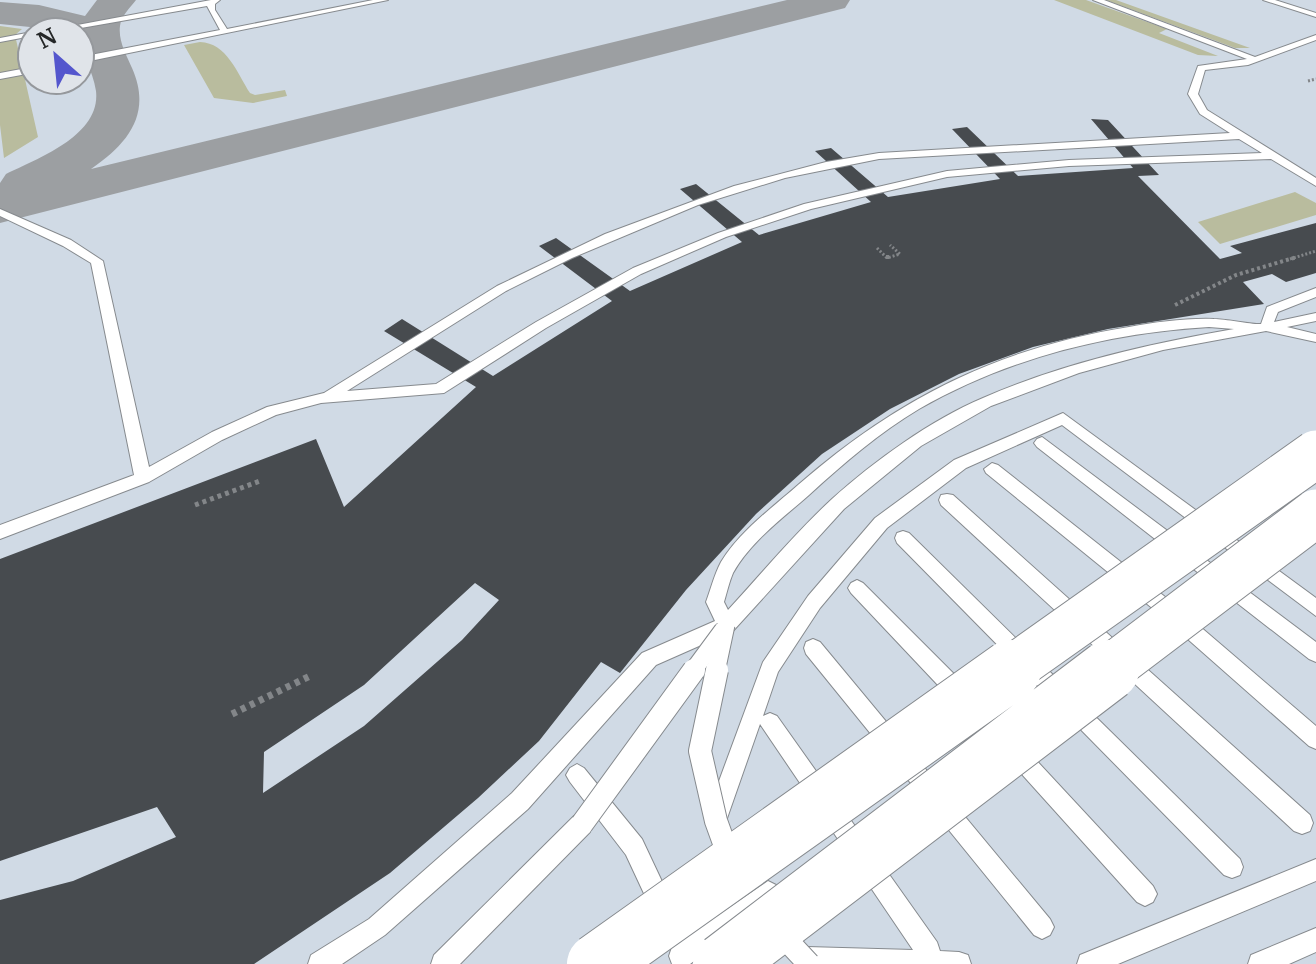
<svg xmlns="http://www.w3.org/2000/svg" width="1316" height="964" viewBox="0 0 1316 964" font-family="Merriweather,serif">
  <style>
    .built { fill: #d0dae5; fill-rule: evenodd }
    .green { fill: #b9bc9e }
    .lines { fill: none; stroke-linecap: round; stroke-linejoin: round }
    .taxiway { fill: #9c9fa2; fill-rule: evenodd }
    .building { fill: #474b4f; fill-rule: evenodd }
    .lane-casing { stroke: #868a8e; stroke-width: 2 }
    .path-far3 { stroke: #838689; stroke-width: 3; stroke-dasharray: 2 2; stroke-linecap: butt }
    .path-far2 { stroke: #838689; stroke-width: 4; stroke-dasharray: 3 3; stroke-linecap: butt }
    .path-far1 { stroke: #838689; stroke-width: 5; stroke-dasharray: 4 4; stroke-linecap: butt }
    .path { stroke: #838689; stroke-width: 7; stroke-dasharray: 5 5; stroke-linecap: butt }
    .lane { fill: #fff; fill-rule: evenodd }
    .lane-bridge-far1-casing { stroke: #868a8e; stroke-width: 19; stroke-linecap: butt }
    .lane-bridge-casing { stroke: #868a8e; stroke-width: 24; stroke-linecap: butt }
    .secondary-bridge-far1-casing { stroke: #868a8e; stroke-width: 49; stroke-linecap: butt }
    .secondary-bridge-casing { stroke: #868a8e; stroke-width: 62; stroke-linecap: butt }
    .lane-bridge-far1 { stroke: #fff; stroke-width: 17 }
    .lane-bridge { stroke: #fff; stroke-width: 22 }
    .secondary-bridge-far1 { stroke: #fff; stroke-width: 47 }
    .secondary-bridge { stroke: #fff; stroke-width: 60 }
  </style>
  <rect width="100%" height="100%" fill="#e0e4e9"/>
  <path class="built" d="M0,0H1316V964H0ZM32,32H80V80H32Z"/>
  <path class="green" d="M1054,0H1086L1167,29L1159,33L1218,56L1198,55Z
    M1106,0H1116L1250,48H1235Z
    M0,26L22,29L15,35L38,137L4,158L0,125Z
    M200,42C227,43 237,73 250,93L255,95L285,90L287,96L253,103L214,98L184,45Z
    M1295,192L1316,203V215L1220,244L1198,222Z"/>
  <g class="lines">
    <path class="taxiway" d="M97,0H136C130,8 121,16 120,26C118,41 127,56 132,68C152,113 129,143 91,169L787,0H850L845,8L0,223V183L6,174C39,158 101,135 96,91C93,70 80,52 80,32L0,24V2L39,5L85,16Z"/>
  </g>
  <path class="building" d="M1091,119L1108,120L1159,175L1138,176L1220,259L1242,253L1230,246L1316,223V273L1286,282L1272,274L1243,282L1264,304L1108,329L1033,347L959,374L890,409L822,454L756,514L686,590L620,673L601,662L539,741L478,798L390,873L254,964H0V900L73,881L176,837L157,807L0,861V559L316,439L344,507L476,387L384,331L402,319L493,376L612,301L539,246L556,238L630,291L742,242L680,189L696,184L759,235L871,202L815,151L831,148L888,197L1000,179L952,129L967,127L1018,176L1133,168ZM475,583L499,600L462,640L364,726L263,793L264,752L364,685Z"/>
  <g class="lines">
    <g class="lane-casing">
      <path id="lane" d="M211,0H220L215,4V10L227,29L373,0H388L80,63V57L220,30L207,6L58,32H40Z
        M1093,0H1104L1255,57L1316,35V40L1248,65L1205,70L1198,94L1207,110L1316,178V186L1271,159L1069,166L947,177L811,209L726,237L641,274L546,328L444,393L321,403L276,415L222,440L149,482L0,539V525L134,475L91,263L63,246L0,216V209L71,240L103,261L149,467L212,432L267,407L324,393L497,286L605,234L734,186L826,162L879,153L1230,133L1200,114L1188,94L1198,66L1247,59ZM1239,139L1262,153L1069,160L947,171L804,204L718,233L633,268L536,322L436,384L347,391L506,291L572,258L698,205L785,178L879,159Z
        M1263,0H1275L1316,13V17Z
        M32,32V36L0,42V38Z
        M32,67V73L0,79V73Z
        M1316,288V297L1278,312L1274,322L1316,313V321L1287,327L1316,334V342L1266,331L1163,350L1079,373L991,406L921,446L844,509L733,631L656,665L528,809L385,935L342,964H308L311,955L369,919L512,793L642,653L715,621L706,602C711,589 714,575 721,562C740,531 772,508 798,485C898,398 998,348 1129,327C1157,322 1186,318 1214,319C1225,319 1255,325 1261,324L1267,307ZM1209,327L1234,329C1148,344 1063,363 983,398C931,420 874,461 832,499C795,533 762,573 728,610L724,602C727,592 729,582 733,573C750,542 783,518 809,495C844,463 879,433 919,409C1007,358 1109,333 1209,327Z
        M1063,413L1316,598V616L1062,425L966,468L887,528L820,608L778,672L763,716L770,713L777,716L937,942L940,951L959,952L968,955L971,964H797L795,959L798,950L807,947L913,950L760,724L724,827L716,830L708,827L705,819L763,662L808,596L875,518L954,460Z
        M1042,437L1316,642V662L1309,659L1037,447L1034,443L1037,439Z
        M992,463L998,465L1169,600L1316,726V749L1309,746L1157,612L986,473L984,469Z
        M947,494L953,495L1310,815L1313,823L1310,831L1302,834L1294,831L941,505L939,500L941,495Z
        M903,531L909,533L1240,859L1243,867L1240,875L1232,878L1224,875L897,543L895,538L897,533Z
        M857,580L863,583L966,686L969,693L966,700L959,702L952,700L851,593L848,588L851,583Z
        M813,639L820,642L1050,919L1054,927L1050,935L1042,939L1034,935L806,654L804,648L806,642Z
        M1016,743L1023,746L1153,886L1157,894L1153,902L1145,906L1137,902L1009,760L1006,753L1009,746Z
        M577,764L584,768L642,839L674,907L670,915L662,919L654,915L626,855L570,782L566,775L570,768Z
        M582,813L590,816L593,824L590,832L460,964H431L434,955L574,816Z
        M1316,859V881L1118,964H1077L1080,955Z
        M768,881L776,885L780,893L776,901L690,964H672L669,956L672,947Z
        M1316,928V952L1289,964H1248L1251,955Z"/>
    </g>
    <path class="path-far3" d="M1308,81L1316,79
      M877,248L887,258L900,254L890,245
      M1290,259L1316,251"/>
    <path class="path-far2" d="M886,257H891
      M1175,305L1236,275L1297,257"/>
    <path class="path-far1" d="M195,505L260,481"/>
    <path class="path" d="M232,714L310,676"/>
    <use href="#lane" class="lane"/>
    <g class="lane-bridge-far1-casing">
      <path id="lane-bridge-far1" d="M692,672L723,630
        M716,672L726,625"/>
    </g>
    <g class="lane-bridge-casing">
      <path id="lane-bridge" d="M717,670L700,751L716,821L729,857
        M582,824L694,670
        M781,934L809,964"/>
    </g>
    <g class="secondary-bridge-far1-casing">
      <path id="secondary-bridge-far1" d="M1008,672L1316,454
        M1106,672L1316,513"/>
    </g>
    <g class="secondary-bridge-casing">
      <path id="secondary-bridge" d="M597,964L1011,670
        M723,964L1109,670"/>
    </g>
    <use href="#lane-bridge-far1" class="lane-bridge-far1"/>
    <use href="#lane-bridge" class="lane-bridge"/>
    <use href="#secondary-bridge-far1" class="secondary-bridge-far1"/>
    <use href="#secondary-bridge" class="secondary-bridge"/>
  </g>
  <g transform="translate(56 56) rotate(333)"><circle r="38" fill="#e0e4e9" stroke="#95989c" stroke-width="2"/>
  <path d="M0-6L14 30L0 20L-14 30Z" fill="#5456cd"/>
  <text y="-12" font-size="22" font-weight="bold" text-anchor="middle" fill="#252728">N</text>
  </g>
</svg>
